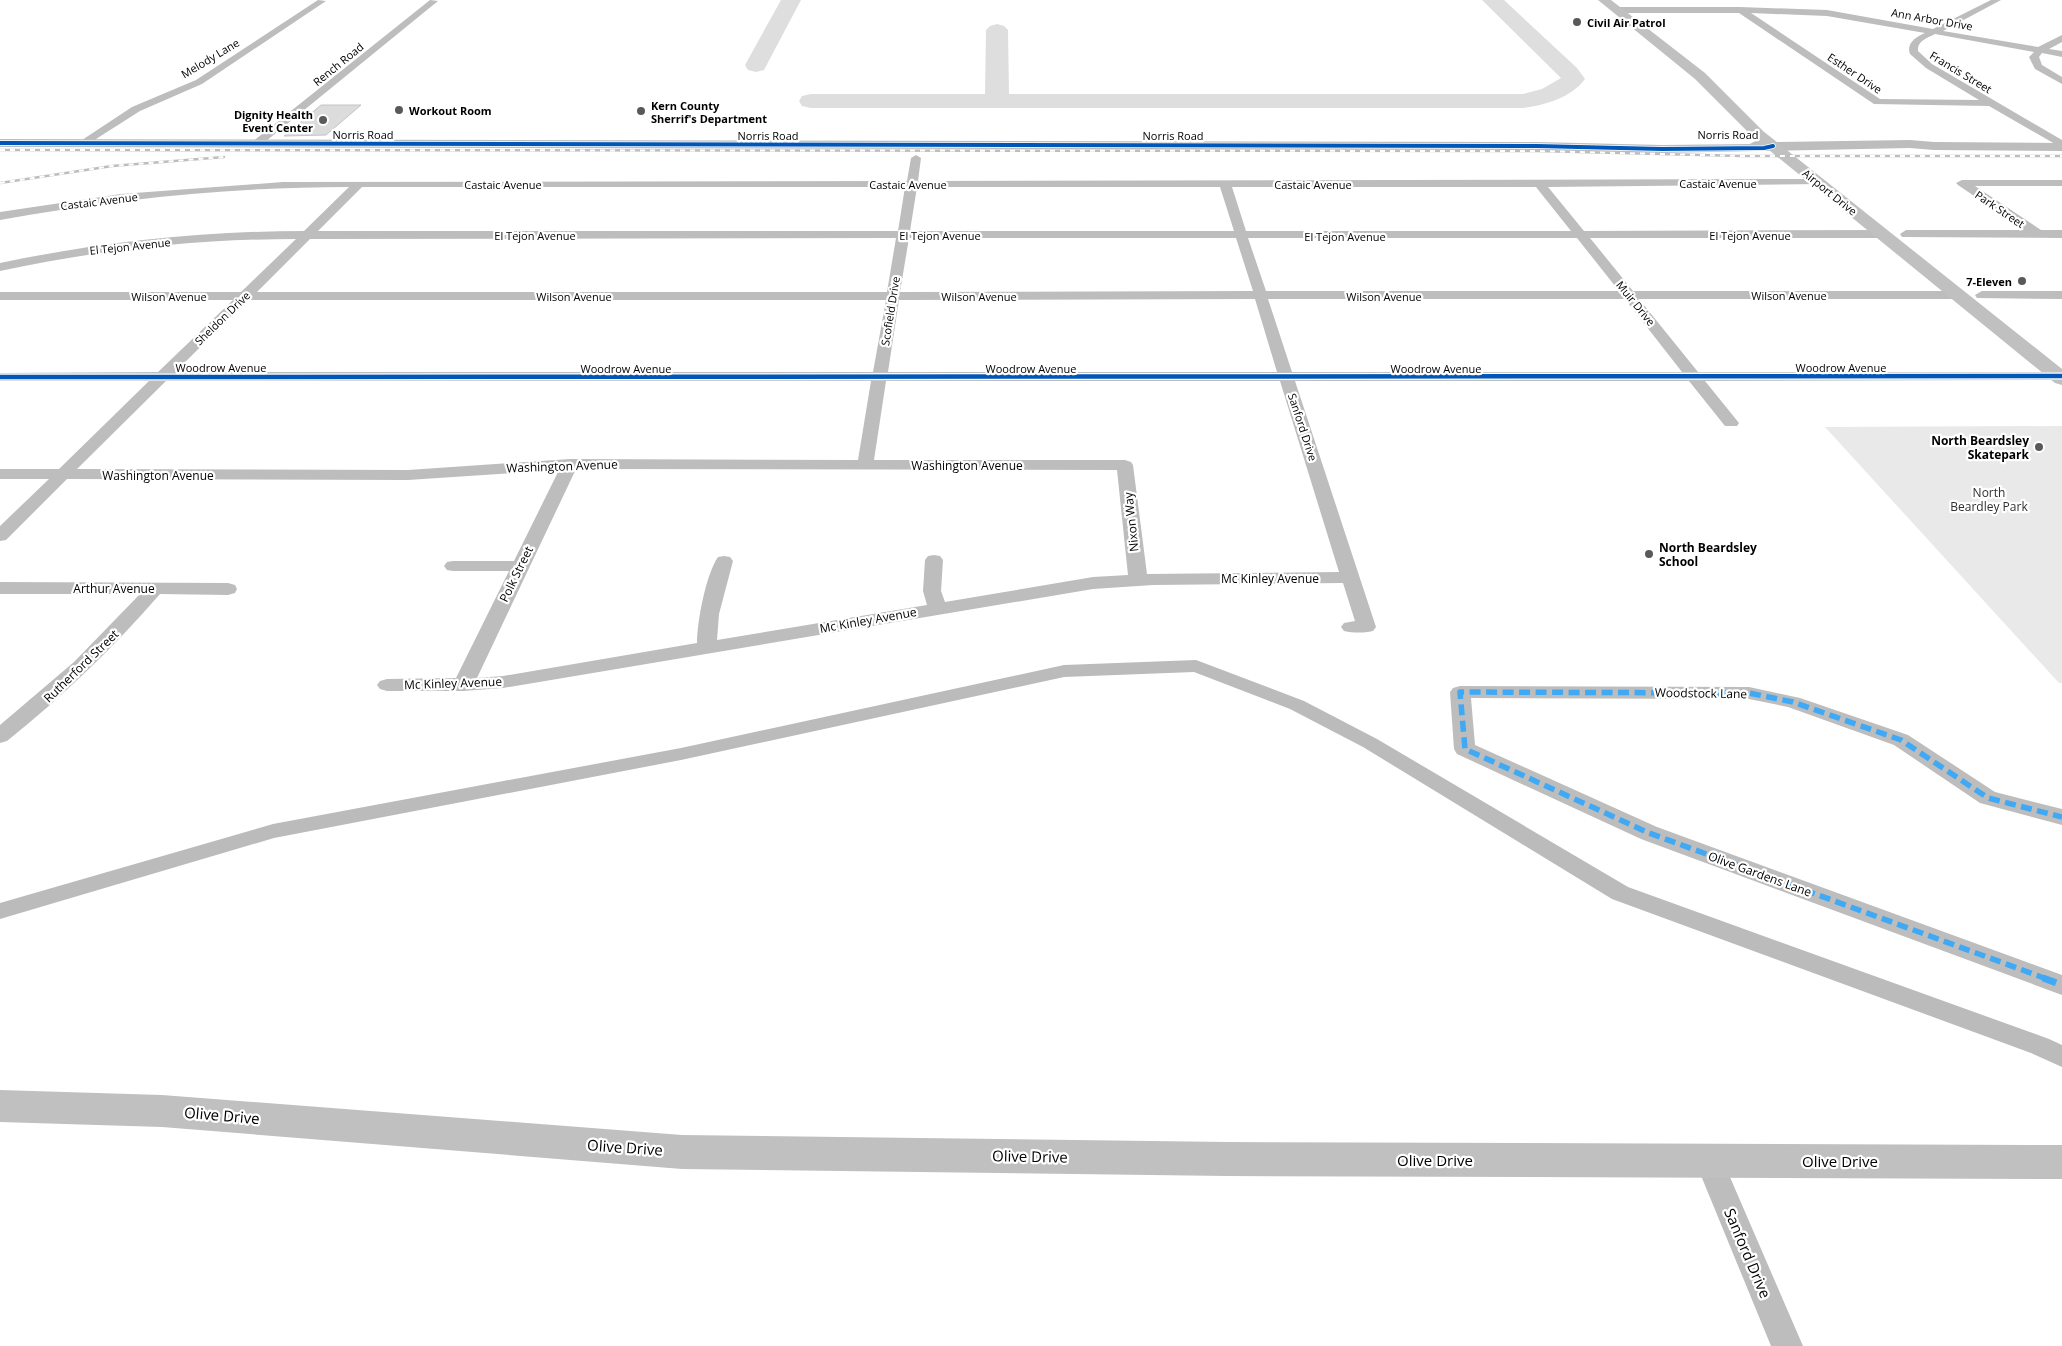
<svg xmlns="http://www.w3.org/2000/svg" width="2062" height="1346" viewBox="0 0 2062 1346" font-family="'Open Sans',sans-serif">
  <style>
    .green { fill: #e9e9e9 }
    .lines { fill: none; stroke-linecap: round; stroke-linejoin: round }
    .canal { fill: #bbb; fill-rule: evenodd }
    .taxiway { fill: #dedede; fill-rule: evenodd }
    .building { fill: #dcdcdc; stroke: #c4c4c4 }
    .minor { fill: #bdbdbd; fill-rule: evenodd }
    .tertiary { fill: #bdbdbd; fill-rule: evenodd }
    .secondary { fill: #c0c0c0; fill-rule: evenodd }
    .rail-casing { stroke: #bdbdbd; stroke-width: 2.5 }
    .rail { stroke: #fff; stroke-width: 2; stroke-dasharray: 5; stroke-linecap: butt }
    .quiet-far1 { stroke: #3fa9f5; stroke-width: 5.5; stroke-dasharray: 11 5.5; stroke-linecap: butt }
    .quiet { stroke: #3fa9f5; stroke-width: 7; stroke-dasharray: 14 7; stroke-linecap: butt }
    .cycleway-far1-casing { stroke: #fff; stroke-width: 5.5 }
    .cycleway-casing { stroke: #fff; stroke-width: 7 }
    .cycleway-far1 { stroke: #0057b8; stroke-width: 4 }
    .cycleway { stroke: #0057b8; stroke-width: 4.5 }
    .poi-dot { fill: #595959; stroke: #fff; stroke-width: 2 }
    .labels { text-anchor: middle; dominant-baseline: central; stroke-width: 4.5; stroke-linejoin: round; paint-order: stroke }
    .far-street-label { font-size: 11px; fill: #000; stroke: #fff }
    .far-poi-label { font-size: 11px; font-weight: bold; fill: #000; stroke: #fff; text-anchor: start }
    .poi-label { font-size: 12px; font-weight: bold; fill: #000; stroke: #fff; text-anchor: end }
    .street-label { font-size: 12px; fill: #000; stroke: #fff }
    .park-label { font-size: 12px; fill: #2e2e2e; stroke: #fff }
    .near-street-label { font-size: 15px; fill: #000; stroke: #fff }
  </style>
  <rect width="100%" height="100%" fill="#fff"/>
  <path class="green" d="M2062,426V683H2059L1825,427Z"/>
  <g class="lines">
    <path class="canal" d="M1196,660L1304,701L1377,739L1628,887L2049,1039L2062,1045V1067L2031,1053L1612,899L1363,747L1290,709L1194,672L1064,677L681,760L274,838L0,919V903L273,824L681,748L1064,665Z"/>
    <path class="taxiway" d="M781,0H801L764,70L756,72L748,70L745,65Z
      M1482,0H1504L1577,68L1585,79C1571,98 1545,105 1523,108H811L802,106L799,101L802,96L811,94H985L986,30L990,26L997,24L1004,26L1008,30L1009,94H1523L1542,89L1561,78Z"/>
  </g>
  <path class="building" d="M321,105H361L326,135L284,136Z"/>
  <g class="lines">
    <path class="minor" d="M318,0L326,1L202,84L140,111L85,146L81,147L76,144L132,107L196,80Z
      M430,0L438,1L260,146H252L251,144L252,142Z
      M1991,0H2001L1943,31L2038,47L2062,35V42L2049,49L2062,51V57L2042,53L2039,57L2042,65L2062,77V84L2035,69L2029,57L2034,52L1935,34C1927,38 1917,41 1918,51L1932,64L2062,140V148L1989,106L1874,104L1739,13H1618L1614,10L1618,7H1740L1827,10L1933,29ZM1751,13L1827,16L1925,33C1916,37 1906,43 1910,54L1926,68L1979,100L1880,99Z
      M916,155L921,158L918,181L1817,179L1823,182L1821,184L1548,187L1584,231L1882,230L1888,234L1882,238H1590L1633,291H1957L1964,295L1957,299H1639L1698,372H2062V380L1705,381L1739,423L1737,426H1725L1689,381H1295L1376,627L1373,631C1363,633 1354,633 1344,631L1341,627L1344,623L1355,621L1343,583L1153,585L1093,589L503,688L463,691H387L380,689L377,685L380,681L387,679L456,678L509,571H453L447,570L444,566L447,562L453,561H514L559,470L408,480L67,479L6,540L0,541V526L49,479H0V469H59L149,381H0V373L158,372L233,300H0V292H241L296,239C197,239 97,250 0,271V263C100,242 202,231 304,231L349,187C232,187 115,199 0,220V212L121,194L283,182L907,181L911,158ZM362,187H905L898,231H318ZM917,187H1220L1234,231H910ZM1232,187H1536L1571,231H1246ZM896,238L887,292H257L310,239ZM909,238H1236L1253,291L900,292ZM1248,238H1577L1619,291H1266ZM1255,299L1277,372H888L899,300ZM1268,299H1625L1682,372H1292ZM248,300H886L873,372H175ZM166,381H871L858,460L570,459L408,470L77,469ZM886,381H1280L1339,572L1147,574L1133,465L1131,462L1125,460H874ZM576,469L1117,470L1128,575L1093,577L945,602L941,591L943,560L940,556L934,555L928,556L925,560L923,591L927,605L717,640L719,614L733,561L730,557L724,556L718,557C706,574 697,622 697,643L503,676L477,678Z
      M1962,180H2062V186H1975L2041,230H2062V238L1902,237L1900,234L1906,230H2024L1958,185L1956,183Z
      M1982,291H2062V299L1977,298L1975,295Z
      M0,582L228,583L235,585L237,589L235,593L228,595L160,594C113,648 63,696 7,741L0,743V725L74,662L140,594H0Z
      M1460,686L1749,687L1800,698L1908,735L1995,792L2062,809V825L1980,803L1894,745L1788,707L1749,699L1471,698L1475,745L1657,827L2062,975V995L1641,839L1457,754L1454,749L1450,692L1453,688Z
      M1709,1149L1719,1152L1723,1161L1803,1346H1771L1695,1161L1699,1152Z"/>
    <path class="tertiary" d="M0,139L1537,142L1662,145L1750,144L1757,140L1773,142L1910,140L1934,142L2062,143V151L1934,150L1910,148L1662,153L1537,150L0,147Z"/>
    <path class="secondary" d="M1598,0H1611L1705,73L1763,131L2062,369V385L2055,383L1753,137L1695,79Z
      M0,1090L162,1095L682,1135L1227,1142L2062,1145V1179L1227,1176L682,1169L162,1127L0,1122Z"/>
    <g class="rail-casing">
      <path id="rail" d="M0,150L1537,151L1743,156H2062
        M0,183L112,166L224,157"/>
    </g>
    <use href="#rail" class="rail"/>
    <path class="quiet-far1" d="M2047,979L1649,833L1465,749L1460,692L1749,693L1793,702L1901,740L1988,798L2062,817"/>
    <path class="quiet" d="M2043,978L2062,985"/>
    <g class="cycleway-far1-casing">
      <path id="cycleway-far1" d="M0,143L1537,146L1662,149L1764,148L1773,146"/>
    </g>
    <g class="cycleway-casing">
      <path id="cycleway" d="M0,377L2062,376"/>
    </g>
    <use href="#cycleway-far1" class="cycleway-far1"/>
    <use href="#cycleway" class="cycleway"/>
  </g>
  <g class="poi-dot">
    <circle cx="1577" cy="22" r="5"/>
    <circle cx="399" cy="110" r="5"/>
    <circle cx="641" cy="111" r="5"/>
    <circle cx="323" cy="120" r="5"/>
    <circle cx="2022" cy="281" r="5"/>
    <circle cx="2039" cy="447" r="5"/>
    <circle cx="1649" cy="554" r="5"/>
  </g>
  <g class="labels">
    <g class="far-street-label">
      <text transform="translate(1932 19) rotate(10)">Ann Arbor Drive</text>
      <text transform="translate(210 58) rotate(-31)">Melody Lane</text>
      <text transform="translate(338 64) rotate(-39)">Rench Road</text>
      <text transform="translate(1961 72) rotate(31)">Francis Street</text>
      <text transform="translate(1855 73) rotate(34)">Esther Drive</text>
      <text x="363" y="134">Norris Road</text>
      <text x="1728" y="134">Norris Road</text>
      <text x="768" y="135">Norris Road</text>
      <text x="1173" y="135">Norris Road</text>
      <text x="1718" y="183">Castaic Avenue</text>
      <text x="503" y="184">Castaic Avenue</text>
      <text x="908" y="184">Castaic Avenue</text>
      <text x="1313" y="184">Castaic Avenue</text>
      <text transform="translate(1830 192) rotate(39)">Airport Drive</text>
      <text transform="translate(99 201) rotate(-7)">Castaic Avenue</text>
      <text transform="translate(2000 209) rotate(34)">Park Street</text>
      <text x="535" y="235">El Tejon Avenue</text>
      <text x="940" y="235">El Tejon Avenue</text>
      <text x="1750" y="235">El Tejon Avenue</text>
      <text x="1345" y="236">El Tejon Avenue</text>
      <text transform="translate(130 246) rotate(-6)">El Tejon Avenue</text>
      <text x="1789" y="295">Wilson Avenue</text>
      <text x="169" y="296">Wilson Avenue</text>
      <text x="574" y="296">Wilson Avenue</text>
      <text x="979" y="296">Wilson Avenue</text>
      <text x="1384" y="296">Wilson Avenue</text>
      <text transform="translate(1636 303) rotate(51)">Muir Drive</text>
      <text transform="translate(890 311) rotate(-81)">Scofield Drive</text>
      <text transform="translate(222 318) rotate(-44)">Sheldon Drive</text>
      <text x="221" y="367">Woodrow Avenue</text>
      <text x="1841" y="367">Woodrow Avenue</text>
      <text x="626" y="368">Woodrow Avenue</text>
      <text x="1031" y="368">Woodrow Avenue</text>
      <text x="1436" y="368">Woodrow Avenue</text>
      <text transform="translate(1303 427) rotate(72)">Sanford Drive</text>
    </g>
    <g class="far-poi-label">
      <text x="1587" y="22">Civil Air Patrol</text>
      <text x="651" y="105">Kern County<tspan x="651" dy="13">Sherrif's Department</tspan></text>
      <text x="409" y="110">Workout Room</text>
      <text x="313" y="114" text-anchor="end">Dignity Health<tspan x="313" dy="13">Event Center</tspan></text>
      <text x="2012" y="281" text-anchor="end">7-Eleven</text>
    </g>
    <g class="poi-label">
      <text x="2029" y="440">North Beardsley<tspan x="2029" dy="14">Skatepark</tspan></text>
      <text x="1659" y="547" text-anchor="start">North Beardsley<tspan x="1659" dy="14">School</tspan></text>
    </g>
    <g class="street-label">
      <text x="967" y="465">Washington Avenue</text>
      <text transform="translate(562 466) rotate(-2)">Washington Avenue</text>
      <text x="158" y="475">Washington Avenue</text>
      <text transform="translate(1131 522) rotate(-96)">Nixon Way</text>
      <text transform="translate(516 574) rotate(-64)">Polk Street</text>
      <text x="1270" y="578">Mc Kinley Avenue</text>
      <text x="114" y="588">Arthur Avenue</text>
      <text transform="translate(868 620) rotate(-10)">Mc Kinley Avenue</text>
      <text transform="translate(81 666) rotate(-44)">Rutherford Street</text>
      <text transform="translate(453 683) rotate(-2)">Mc Kinley Avenue</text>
      <text transform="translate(1701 693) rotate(1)">Woodstock Lane</text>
      <text transform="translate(1760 874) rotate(20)">Olive Gardens Lane</text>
    </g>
    <g class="park-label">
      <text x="1989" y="492">North<tspan x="1989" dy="14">Beardley Park</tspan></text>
    </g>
    <g class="near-street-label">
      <text transform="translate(222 1115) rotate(5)">Olive Drive</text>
      <text transform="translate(625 1147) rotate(4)">Olive Drive</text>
      <text transform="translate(1030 1156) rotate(1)">Olive Drive</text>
      <text x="1435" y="1160">Olive Drive</text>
      <text x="1840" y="1161">Olive Drive</text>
      <text transform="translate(1748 1253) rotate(67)">Sanford Drive</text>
    </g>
  </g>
</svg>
